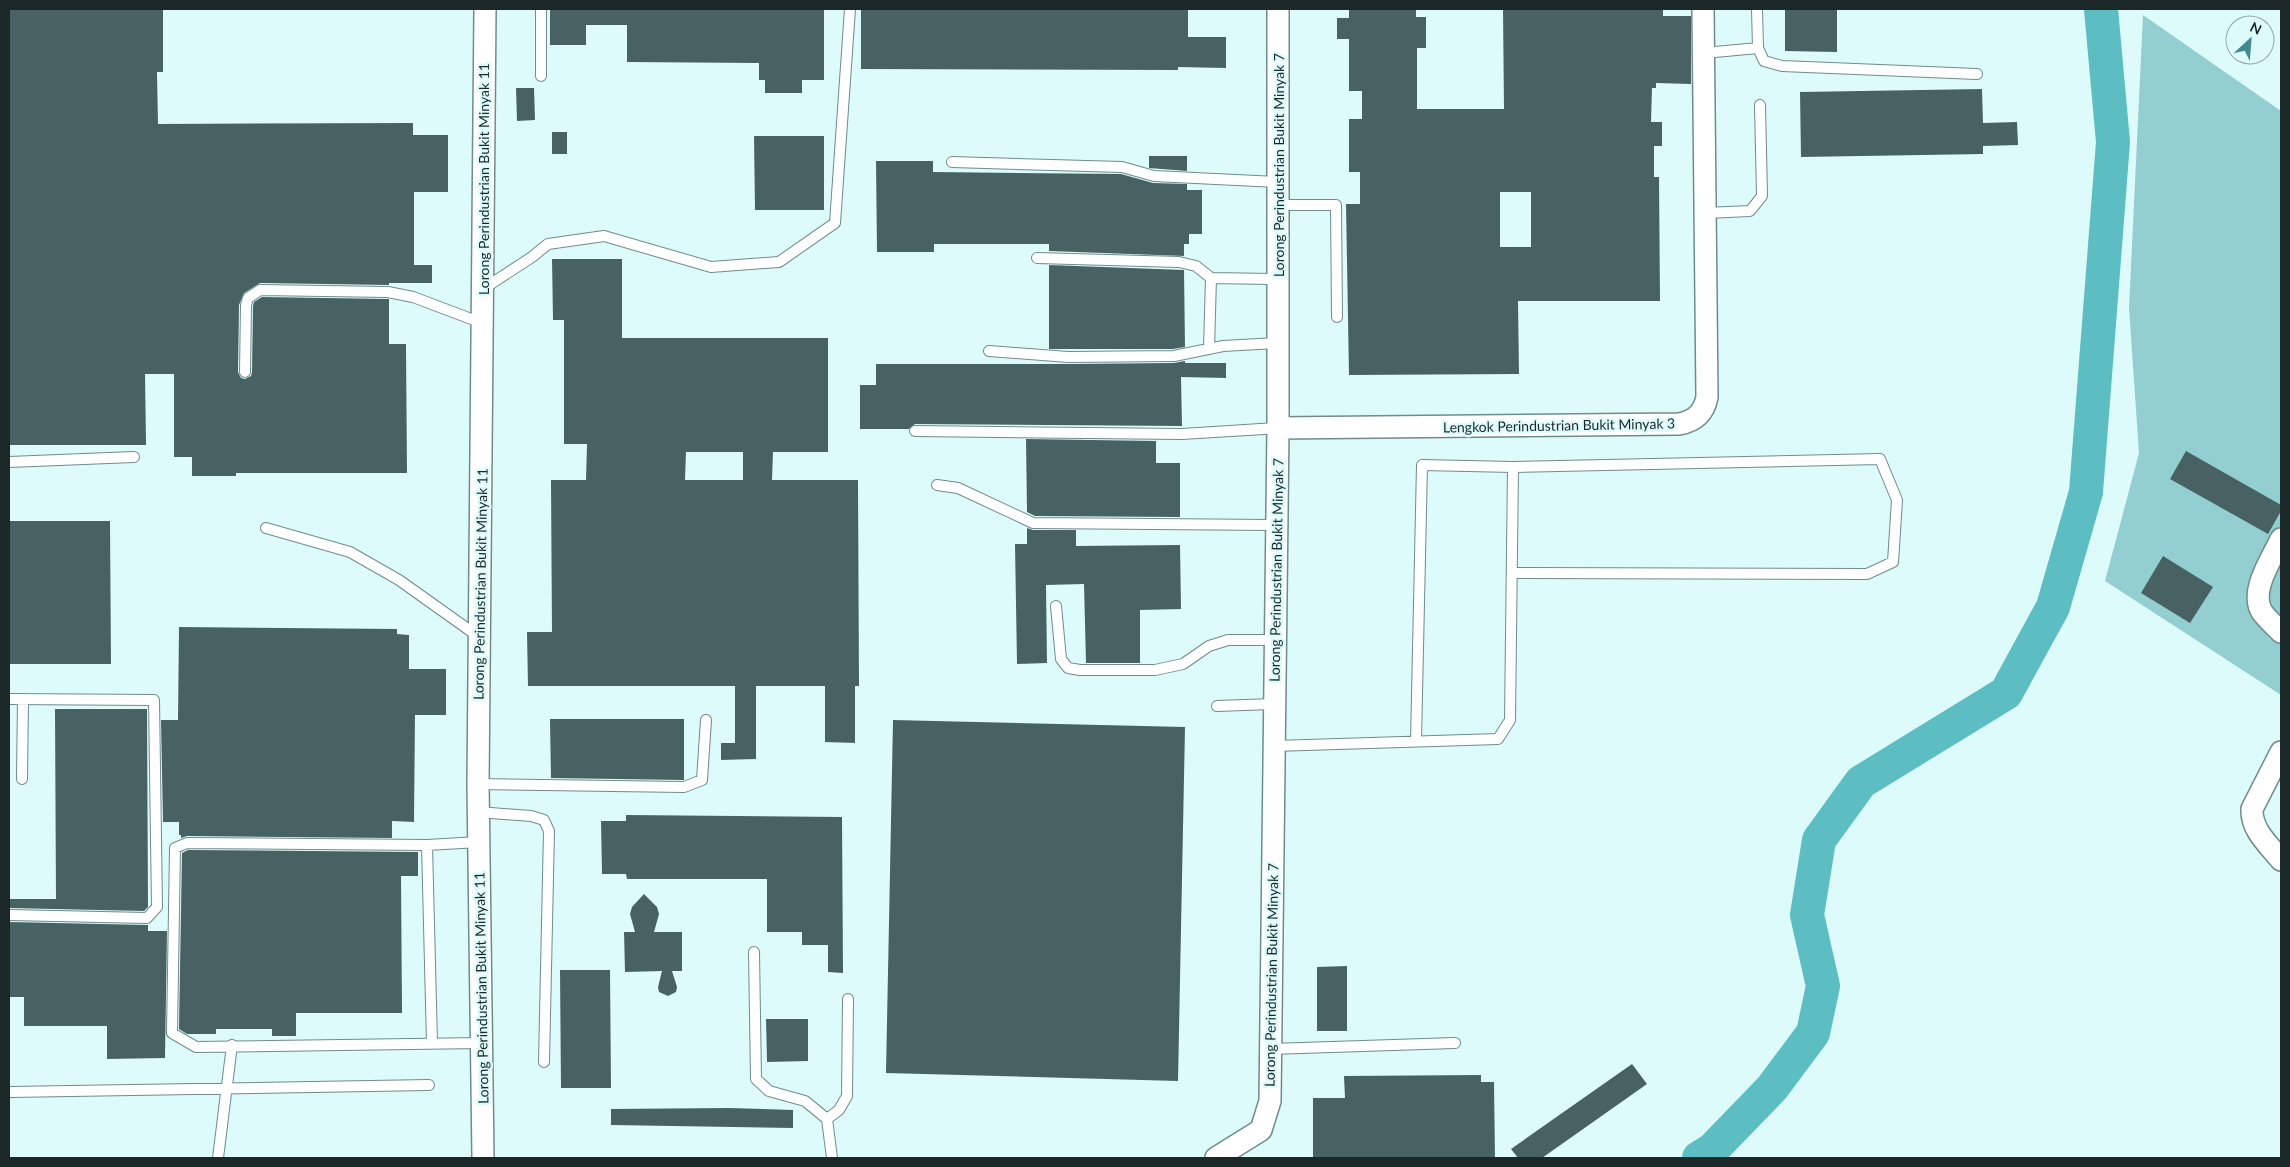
<svg xmlns="http://www.w3.org/2000/svg" width="2290" height="1167" viewBox="0 0 2290 1167" font-family="Lato,sans-serif">
  <style>
    .green { fill: #93ced1 }
    .lines { fill: none; stroke-linecap: round; stroke-linejoin: round }
    .river { stroke: #5cbec2; stroke-width: 34 }
    .building { fill: #486263; fill-rule: evenodd }
    .service-casing { stroke: #708b8c; stroke-width: 12 }
    .minor-casing { stroke: #708b8c; stroke-width: 24 }
    .service { stroke: #fff; stroke-width: 10 }
    .minor { stroke: #fff; stroke-width: 21 }
    .labels { text-anchor: middle; dominant-baseline: central; stroke-width: 5; stroke-linejoin: round; paint-order: stroke }
    .street-label { font-size: 14px; fill: #1c2727; stroke: #defbfc }
  </style>
  <rect width="100%" height="100%" fill="#defbfc"/>
  <path class="green" d="M2143,15L2281,111V695L2105,581L2139,453L2129,308Z"/>
  <g class="lines">
    <path class="river" d="M1699,1158L1712,1150L1772,1088L1813,1033L1823,986L1807,915L1819,840L1861,782L2006,693L2053,607L2086,492L2113,142L2101,9"/>
  </g>
  <path class="building" d="M9,9H163V72H157L158,124L413,123V135H448V192H414V265H432V283H389V285L260,283L244,293L239,305L238,372L241,378L245,379L251,376L252,372L253,306L254,302L262,297L389,299V344H406L407,473H236V476H192V457H174V374H145L146,445H9Z
    M550,9H824V80H802V93H765V80H759V63L627,62V25H586V45H550Z
    M861,9H1188V37H1226V68L1178,67V70L861,69Z
    M1349,9H1416V17H1426V48H1417V109H1504L1503,9H1663V16H1691V84L1656,83V88H1652L1651,122H1662V146H1654V177H1659L1660,301H1518L1519,374L1349,375L1346,204H1360V172H1349V119H1362V91H1349V39H1337V18H1349ZM1500,192H1531V247H1500Z
    M1785,9H1837V52L1785,51Z
    M516,88H534L535,120L517,121Z
    M1982,89L1983,123L2017,122L2018,145L1983,146V154L1801,157L1800,92Z
    M552,132H567V154H552Z
    M754,136H824V210H755Z
    M1149,156H1187V171L1149,168Z
    M876,161H933V172L1121,174L1153,183L1187,184V190H1202V234H1189V244H1184V256L1049,251V244H934V252H877Z
    M552,259H622V338H828V452H773L772,480H858L859,686H855V743L825,742V686H756V759L721,760V743H735V686H528L527,632H552L551,480H586L587,444H564V320H553ZM686,452H743V480H685Z
    M1049,265L1184,270L1185,347L1173,349H1049Z
    M1185,361V363H1226V378L1181,377L1182,426L915,424L909,429H860V385H876V364H1068L1174,363Z
    M1026,439L1156,441V463H1180V517L1035,516L1027,512Z
    M2186,451L2281,505V511L2268,534L2170,479Z
    M9,521H110L111,664H9Z
    M1027,528L1033,530H1076V546L1180,545L1181,609L1140,610V663H1086L1084,584L1046,585L1047,663L1017,664L1015,544H1027Z
    M2163,556L2213,587L2190,623L2141,593Z
    M179,627L397,629V634L409,635V669H446V715H415L414,822L392,821V838L187,836L181,838V835H179V822H163L161,720H178Z
    M55,709H147L148,907L144,911L9,908V899H56Z
    M550,719H684V780L551,778Z
    M893,720L1185,727L1178,1081L886,1073Z
    M626,815L842,817L843,973L828,972V945H802V932H767V879H627L626,874H602L601,821H626Z
    M188,850L418,852V876H401L402,1013H296V1036H272V1029H216V1034H187L179,1029L182,853Z
    M644,894L657,907L659,914L654,932H682V971H672L677,987L676,992L668,996L659,992L658,987L662,971L625,972L624,932H635L630,914L632,907Z
    M9,922L148,925V931H167L165,1058L107,1059V1026H24V997H9Z
    M1347,966V1031H1317V967Z
    M560,970H610L611,1088H561Z
    M766,1019H808V1061L767,1062Z
    M1632,1064L1647,1084L1542,1158H1518L1511,1149Z
    M1481,1075V1082H1494L1495,1158H1313V1098H1345L1344,1076Z
    M729,1108L793,1110V1128L611,1125V1109Z"/>
  <g class="lines">
    <g class="service-casing">
      <path id="service" d="M541,9V76
        M1757,9L1758,48
        M1704,53L1758,48L1764,61L1782,66L1977,74
        M952,162L1122,167L1154,176L1278,182
        M1278,205H1336L1337,317
        M1705,213L1750,211L1762,196L1760,105
        M1037,258L1179,262L1196,266L1211,278L1278,279
        M483,289L532,257L548,244L604,236L711,267L779,262L835,223L850,9
        M1209,349L1211,278
        M989,351L1068,357L1174,356L1223,346L1278,343
        M245,372L246,305L248,298L260,290L388,292L413,297L482,323
        M915,431L1182,434L1278,428
        M9,462L134,457
        M937,485L958,488L1033,523L1277,525
        M266,528L350,552L399,580L479,637
        M1056,606L1061,659L1068,668L1080,670H1155L1183,664L1209,646L1228,640H1275
        M9,699L154,700L157,907L147,918L9,915
        M1217,706L1274,704
        M1416,741L1422,465L1513,467L1880,459L1897,500L1893,562L1867,574L1512,573
        M1274,746L1498,739L1510,720L1513,467
        M22,779L23,699
        M478,784L684,787L702,780L706,720
        M478,812L531,816L544,820L549,831L544,1062
        M479,842L427,845L187,843L175,848L172,1033L196,1047L481,1043
        M427,845L432,1043
        M754,952L756,1079L769,1091L805,1101L827,1119
        M1270,1049L1455,1043
        M9,1092L429,1085
        M218,1158L232,1045
        M832,1158L827,1119L839,1110L847,1096L848,999"/>
    </g>
    <g class="minor-casing">
      <path id="minor" d="M1278,428L1679,424C1695,421 1704,413 1707,397L1703,9
        M2281,539C2272,559 2249,591 2262,612C2267,619 2275,626 2281,632
        M2281,752L2252,809C2251,830 2269,845 2281,860
        M483,1158L478,784L485,9
        M1216,1158L1261,1130L1270,1101L1278,428V9"/>
    </g>
    <use href="#service" class="service"/>
    <use href="#minor" class="minor"/>
  </g>
  <g class="labels">
    <g class="street-label">
      <text transform="translate(1278 165) rotate(-90)">Lorong Perindustrian Bukit Minyak 7</text>
      <text transform="translate(483 179) rotate(-90)">Lorong Perindustrian Bukit Minyak 11</text>
      <text transform="translate(1559 425) rotate(-1)">Lengkok Perindustrian Bukit Minyak 3</text>
      <text transform="translate(1276 570) rotate(-89)">Lorong Perindustrian Bukit Minyak 7</text>
      <text transform="translate(480 584) rotate(-89)">Lorong Perindustrian Bukit Minyak 11</text>
      <text transform="translate(1271 975) rotate(-89)">Lorong Perindustrian Bukit Minyak 7</text>
      <text transform="translate(481 988) rotate(-91)">Lorong Perindustrian Bukit Minyak 11</text>
    </g>
  </g>
  <rect width="2290" height="1167" fill="none" stroke="#1c2727" stroke-width="20"/>
  <g transform="translate(2250 40) rotate(26)"><circle r="24" fill="#defbfc" stroke="#90a6a7"/>
  <path d="M0-4L9 19L0 12L-9 19Z" fill="#428a8d"/>
  <text y="-8" font-size="14" font-weight="bold" text-anchor="middle" fill="#1c2727">N</text>
  </g>
</svg>
